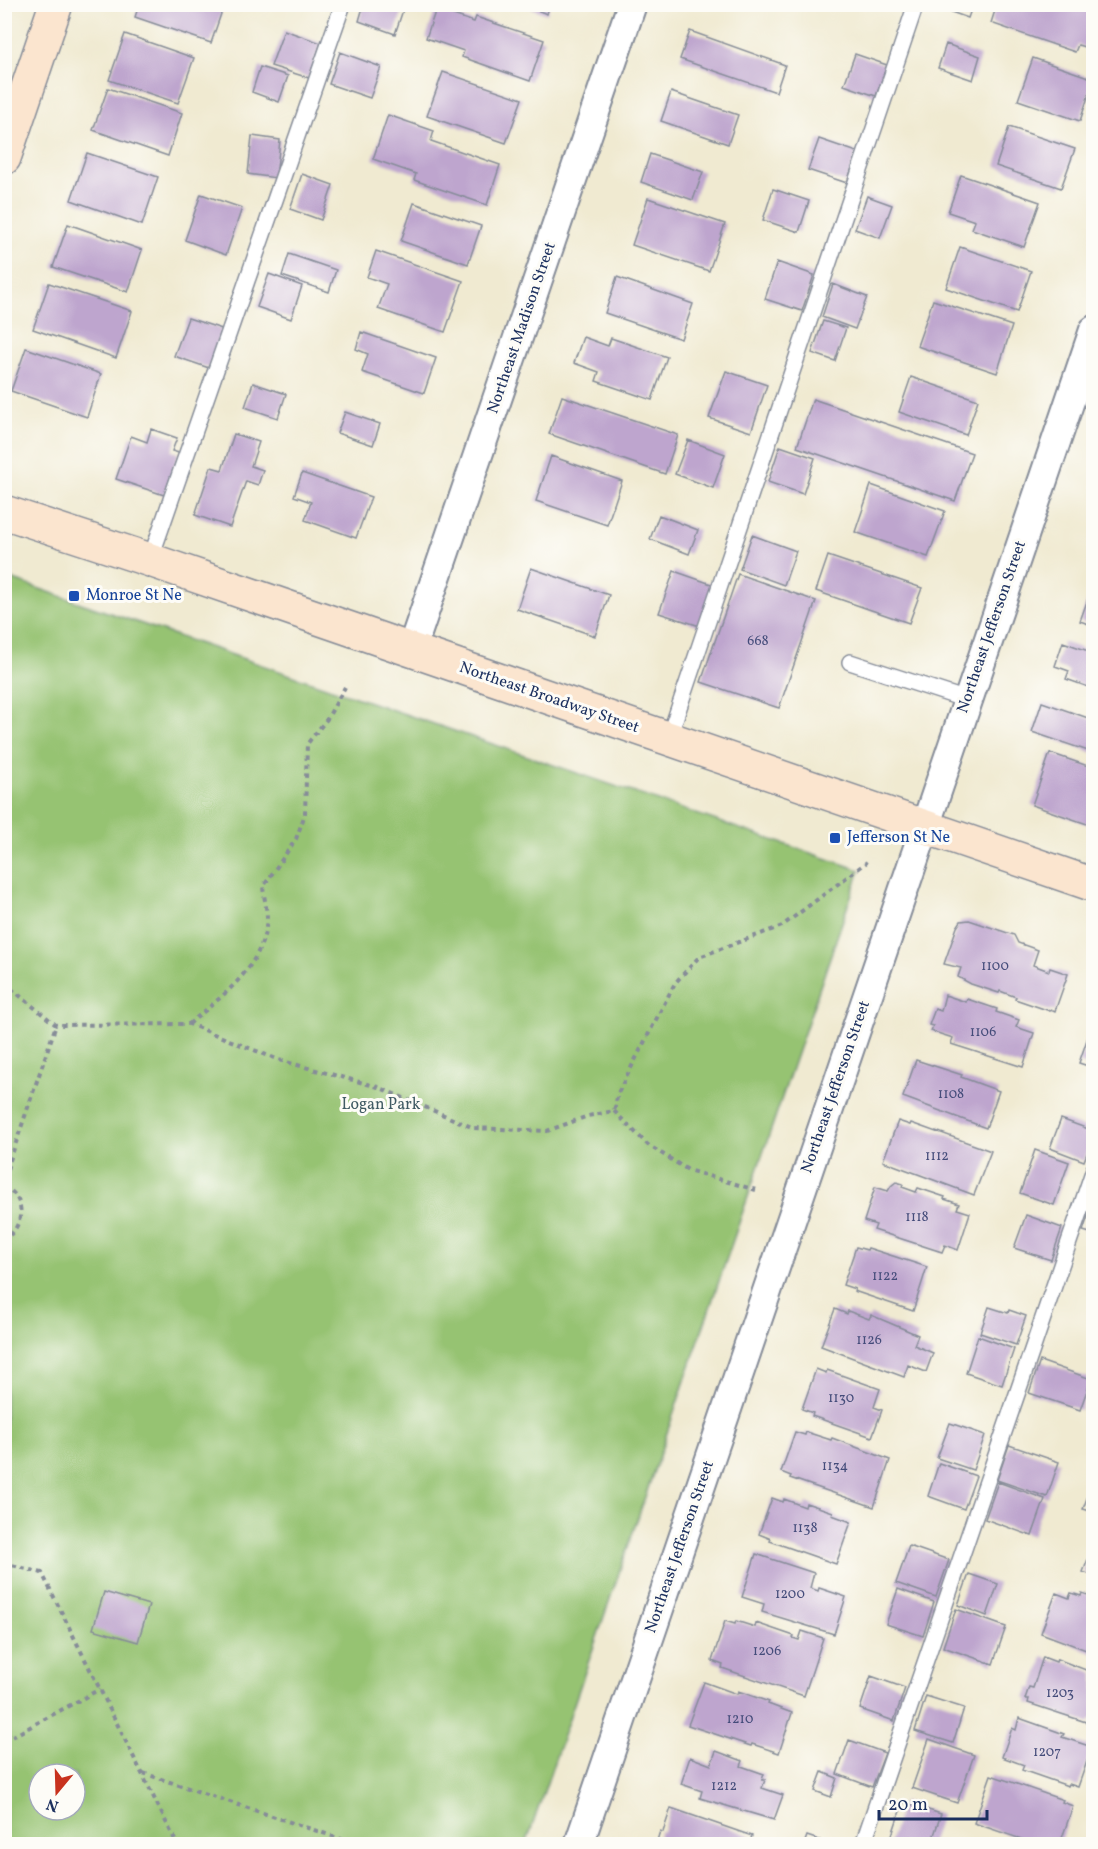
<svg xmlns="http://www.w3.org/2000/svg" width="1098" height="1849" viewBox="0 0 1098 1849" font-family="Vollkorn,serif">
  <style>
    .green { fill: #96c372; stroke: #587968; stroke-width: 1.5; fill-rule: evenodd }
    .building { fill: #bea5ce }
    .lines { fill: none; stroke-linecap: round; stroke-linejoin: round }
    .lane-casing { stroke: #868c98; stroke-width: 18 }
    .street-casing { stroke: #868c98; stroke-width: 32 }
    .secondary-casing { stroke: #868c98; stroke-width: 36 }
    .path { stroke: #868c98; stroke-width: 4; stroke-dasharray: 4.5 4.5; stroke-linecap: butt }
    .lane { stroke: #fff; stroke-width: 15 }
    .street { stroke: #fff; stroke-width: 28 }
    .secondary { stroke: #fbe5cf; stroke-width: 33 }
    .transit-dot { fill: #1a4fb4; stroke: #fdfcf7; stroke-width: 2 }
    .labels { text-anchor: middle; dominant-baseline: central; stroke-width: 6; stroke-linejoin: round; paint-order: stroke }
    .number-label { font-size: 14px; fill: #444c7a }
    .street-label { font-size: 16px; fill: #1b2f5e; stroke: #fdfcf7 }
    .transit-label { font-size: 16px; fill: #164399; stroke: #fdfcf7; text-anchor: start }
    .park-label { font-size: 16px; fill: #405b64; stroke: #fdfcf7 }
  </style>
  <rect width="100%" height="100%" fill="#fdfcf7"/>
  <filter id="ink" filterUnits="userSpaceOnUse"><feTurbulence type="fractalNoise" baseFrequency=".0167" numOctaves="2"/><feDisplacementMap in="SourceGraphic" scale="12" xChannelSelector="R" yChannelSelector="G"/><feConvolveMatrix kernelMatrix="1 2 1 2 8 2 1 2 1" color-interpolation-filters="sRGB"/></filter>
  <filter id="wash" filterUnits="userSpaceOnUse"><feTurbulence type="fractalNoise" baseFrequency=".008" numOctaves="4" result="noise"/><feDisplacementMap in="SourceGraphic" scale="24" xChannelSelector="R" yChannelSelector="G"/><feGaussianBlur stdDeviation="1.35" result="paint"/><feColorMatrix in="noise" values="0 0 0 0 0 0 0 0 0 0 0 0 0 0 0 0 0 1.4 0 .05"/><feComposite in="paint" operator="in"/></filter>
  <g filter="url(#wash)">
    <rect width="100%" height="100%" fill="#f0ead1"/>
    <path class="green" d="M5,577L860,870L526,1844H5ZM39,1774H75V1810H39Z"/>
    <g id="blocks">
      <path class="building" d="M364,4H405L395,34L359,21Z
        M521,4H550L547,14Z
        M929,4H973L968,18Z
        M997,4H1048L1057,7L1058,4H1068L1094,13V50L1078,45L1075,52L991,23Z
        M139,5H224L211,43L135,17Z
        M436,9L474,22L476,17L544,40L530,81L462,57L464,51L426,38Z
        M284,30L321,43L309,78L271,66Z
        M690,31L785,65L776,92L680,59Z
        M125,34L194,58L178,103L109,80Z
        M946,44L980,56L973,80L938,68Z
        M340,52L381,67L370,98L329,84Z
        M855,54L887,65L876,96L844,85Z
        M1033,58L1094,79L1080,121L1018,100Z
        M260,67L288,76L279,102L252,92Z
        M443,72L522,99L506,143L427,116Z
        M108,88L182,113L168,156L93,130Z
        M671,92L738,115L728,144L661,121Z
        M388,115L434,131L431,141L500,165L487,205L414,180L416,174L373,159Z
        M1009,127L1075,149L1061,188L996,166Z
        M252,136L280,140L276,178L248,174Z
        M819,139L857,152L847,183L808,170Z
        M87,153L158,177L142,225L71,200Z
        M650,154L703,172L693,200L641,182Z
        M302,174L333,185L321,220L290,209Z
        M961,175L1040,202L1024,247L972,229L975,221L948,212Z
        M773,189L809,201L799,232L763,220Z
        M201,194L242,208L226,255L185,240Z
        M867,196L892,205L880,238L855,229Z
        M648,198L725,224L709,271L632,245Z
        M414,203L481,226L468,264L401,241Z
        M68,224L142,250L128,292L53,267Z
        M960,247L1031,271L1017,312L946,288Z
        M376,251L463,281L445,332L378,309L387,284L367,277Z
        M289,254L336,270L329,292L282,276Z
        M777,262L814,275L802,311L765,299Z
        M269,274L302,286L291,319L257,307Z
        M617,277L693,304L681,339L605,313Z
        M49,283L132,311L116,358L33,329Z
        M833,284L867,297L855,329L822,317Z
        M933,300L1012,326L997,373L917,346Z
        M188,318L222,329L209,368L174,356Z
        M823,321L846,328L835,361L812,353Z
        M361,332L436,358L424,393L362,372L368,354L356,349Z
        M583,337L608,346L611,338L667,357L652,400L596,381L599,372L574,363Z
        M26,348L101,374L87,417L11,391Z
        M726,371L767,385L751,432L709,418Z
        M911,377L978,400L966,435L899,412Z
        M253,383L286,394L278,418L245,407Z
        M562,396L678,435L665,474L549,434Z
        M813,399L972,453L955,501L797,447Z
        M345,412L380,424L373,445L337,433Z
        M151,429L177,438L172,451L179,453L164,495L116,479L131,436L147,442Z
        M234,434L259,442L251,466L263,470L258,485L246,481L230,527L195,515L211,467L222,470Z
        M688,440L725,454L713,488L675,474Z
        M780,446L815,458L803,494L768,482Z
        M551,456L622,481L607,525L536,501Z
        M302,473L371,497L356,538L305,520L311,502L294,496Z
        M871,485L945,511L928,557L855,532Z
        M659,515L698,530L689,554L650,539Z
        M752,535L796,551L784,585L740,569Z
        M828,556L922,588L909,623L816,591Z
        M531,568L609,595L595,636L517,609Z
        M674,571L714,585L700,626L659,613Z
        M738,574L816,601L779,708L701,682Z
        M1094,582V626L1080,621Z
        M1063,642L1094,653V689L1066,679L1069,671L1055,666Z
        M1042,702L1094,720V753L1032,732Z
        M1050,753L1094,768V814L1090,825L1032,805Z
        M969,920L1014,935L1018,943L1038,950L1033,965L1049,971L1050,968L1068,974L1055,1011L1051,1009L1050,1011L1015,999L1016,997L1000,991L999,993L971,984L958,977L961,968L944,964L957,927L961,921Z
        M945,995L966,1002L967,999L997,1009L996,1012L1019,1020L1016,1027L1034,1033L1023,1067L951,1044L953,1038L931,1031L933,1026L929,1025L935,1009L941,1011Z
        M1091,1028H1094V1068L1079,1063Z
        M916,1060L962,1075L961,1077L999,1091L986,1128L903,1097Z
        M1061,1119L1094,1131V1136L1084,1161L1050,1148Z
        M898,1121L910,1125L911,1123L936,1132V1131L991,1151L974,1195L883,1161Z
        M1035,1150L1069,1162L1054,1205L1020,1193Z
        M896,1182L903,1184L902,1187L916,1192L918,1188L945,1197L944,1199L959,1204L957,1209L970,1213L958,1250L945,1245L942,1252L874,1230L876,1225L864,1221L875,1187L888,1191L891,1186Z
        M1094,1199V1234L1083,1231Z
        M1026,1215L1062,1228L1051,1260L1014,1248Z
        M856,1247L867,1250L868,1248L927,1267L913,1311L854,1291L855,1289L843,1285Z
        M989,1307L1008,1313L1009,1310L1026,1316L1016,1345L980,1333Z
        M835,1309L847,1314L848,1311L869,1319L871,1315L918,1335L914,1345L933,1353L926,1372L908,1365L904,1377L821,1346Z
        M978,1336L1014,1349L1002,1385L966,1373Z
        M1040,1361L1091,1379L1080,1410L1029,1393Z
        M816,1369L826,1373L827,1370L880,1389L874,1407L882,1410L872,1437L812,1416L813,1413L802,1409Z
        M950,1423L985,1435L973,1470L937,1458Z
        M795,1432L805,1435L806,1432L831,1440L832,1438L890,1460L874,1507L790,1478L791,1476L781,1472Z
        M1009,1445L1059,1462L1047,1497L997,1480Z
        M939,1463L976,1476L964,1509L928,1496Z
        M1094,1479V1512L1083,1509Z
        M998,1482L1045,1499L1032,1536L985,1519Z
        M772,1498L783,1502L784,1499L805,1507L806,1503L833,1512L832,1515L851,1522L836,1564L770,1541L771,1539L759,1534Z
        M1094,1544V1576L1083,1572Z
        M909,1546L949,1560L936,1597L896,1583Z
        M756,1554L814,1573L810,1588L818,1591L819,1588L846,1597L834,1634L762,1612L764,1604L742,1597Z
        M969,1574L998,1584L987,1616L958,1605Z
        M898,1589L934,1602L923,1636L886,1624Z
        M104,1592L149,1605L138,1642L93,1629Z
        M1056,1593L1069,1598L1071,1593L1081,1596L1082,1593L1094,1597V1653L1041,1633Z
        M956,1609L1006,1627L993,1664L943,1647Z
        M725,1621L735,1624L736,1621L755,1627L756,1623L794,1636L793,1638L799,1640L802,1631L823,1638L804,1696L722,1668L723,1665L712,1661Z
        M1043,1657L1056,1662L1057,1659L1094,1673V1720L1091,1719L1089,1723L1028,1703L1029,1699H1025L1029,1687L1033,1688Z
        M871,1676L905,1688L894,1721L860,1709Z
        M704,1682L737,1694L738,1691L769,1702L768,1704L792,1713L779,1753L752,1744L751,1746L688,1725Z
        M926,1696L964,1708L953,1743L915,1731Z
        M1019,1718L1064,1734L1062,1737L1092,1747L1078,1787L1069,1784L1068,1786L1022,1770L1024,1765L1002,1757L1012,1728L1016,1730Z
        M929,1739L974,1755L957,1803L912,1788Z
        M849,1740L885,1753L872,1787L837,1774Z
        M716,1751L743,1761L741,1766L764,1774L762,1780H765L762,1788L783,1795L774,1820L700,1798L702,1791L681,1784L690,1757L711,1765Z
        M822,1772L837,1778L831,1797L815,1791Z
        M991,1775L1063,1800L1062,1802L1073,1806L1060,1844H1036L974,1823Z
        M903,1802L941,1814L931,1844H889Z
        M671,1808L752,1836L749,1844H656L660,1831L663,1832Z
        M807,1836L831,1844H804Z"/>
    </g>
  </g>
  <g filter="url(#ink)">
    <use href="#blocks" fill-opacity="0" stroke="#868c98" stroke-width="1.5"/>
    <g class="lines">
      <g class="lane-casing">
        <path id="lane" d="M150,560L343,4
          M850,662L967,700
          M668,740L916,4
          M863,1844L1094,1169"/>
      </g>
      <g class="street-casing">
        <path id="street" d="M411,651L632,4
          M579,1844L1094,330"/>
      </g>
      <g class="secondary-casing">
        <path id="secondary" d="M4,158L56,4
          M4,512L150,560L1094,885"/>
      </g>
      <path class="path" d="M4,983L56,1025L189,1024L279,1060L378,1087L474,1128L547,1131L588,1116L614,1111L618,1093L675,983L699,957L782,926L867,862
        M189,1024C223,995 263,968 267,919C267,909 264,897 263,887L296,839L305,814L307,744L327,719L345,687
        M614,1111L648,1145L688,1170L756,1190
        M4,1178L56,1025
        M4,1186C27,1198 25,1226 4,1240
        M4,1563L42,1573L177,1844
        M4,1741L100,1689
        M143,1773L356,1844"/>
      <use href="#lane" class="lane"/>
      <use href="#street" class="street"/>
      <use href="#secondary" class="secondary"/>
    </g>
  </g>
  <g class="transit-dot">
    <rect x="68" y="590" width="12" height="12" rx="3"/>
    <rect x="829" y="832" width="12" height="12" rx="3"/>
  </g>
  <g class="labels">
    <g class="number-label">
      <text x="758" y="641">668</text>
      <text x="995" y="966">1100</text>
      <text x="983" y="1032">1106</text>
      <text x="951" y="1094">1108</text>
      <text x="937" y="1156">1112</text>
      <text x="917" y="1217">1118</text>
      <text x="885" y="1276">1122</text>
      <text x="869" y="1340">1126</text>
      <text x="841" y="1398">1130</text>
      <text x="835" y="1466">1134</text>
      <text x="805" y="1528">1138</text>
      <text x="790" y="1594">1200</text>
      <text x="767" y="1651">1206</text>
      <text x="1060" y="1693">1203</text>
      <text x="740" y="1719">1210</text>
      <text x="1047" y="1752">1207</text>
      <text x="724" y="1786">1212</text>
    </g>
    <g class="street-label">
      <text transform="translate(522 328) rotate(-71)">Northeast Madison Street</text>
      <text transform="translate(992 627) rotate(-71)">Northeast Jefferson Street</text>
      <text transform="translate(549 698) rotate(19)">Northeast Broadway Street</text>
      <text transform="translate(836 1087) rotate(-71)">Northeast Jefferson Street</text>
      <text transform="translate(680 1547) rotate(-71)">Northeast Jefferson Street</text>
    </g>
    <g class="transit-label">
      <text x="86" y="596">Monroe St Ne</text>
      <text x="847" y="838">Jefferson St Ne</text>
    </g>
    <g class="park-label">
      <text x="381" y="1105">Logan Park</text>
    </g>
  </g>
  <rect width="1098" height="1849" fill="none" stroke="#fdfcf7" stroke-width="24"/>
  <g transform="translate(57 1792) rotate(199)"><circle r="28" fill="#fdfcf7" stroke="#a3aaba" stroke-width="1.5"/>
  <path d="M0-4.5L10 22L0 15L-10 22Z" fill="#c8321e"/>
  <text y="-9" font-size="16" font-weight="bold" text-anchor="middle" fill="#1b2f5e">N</text>
  </g>
  <path d="M879 1810v9h108v-9" fill="none" stroke="#1b2f5e" stroke-width="3"/>
  <text x="888" y="1810" font-size="18" fill="#1b2f5e" stroke="#fdfcf7" stroke-width="4.5" paint-order="stroke">20 m</text>
</svg>
